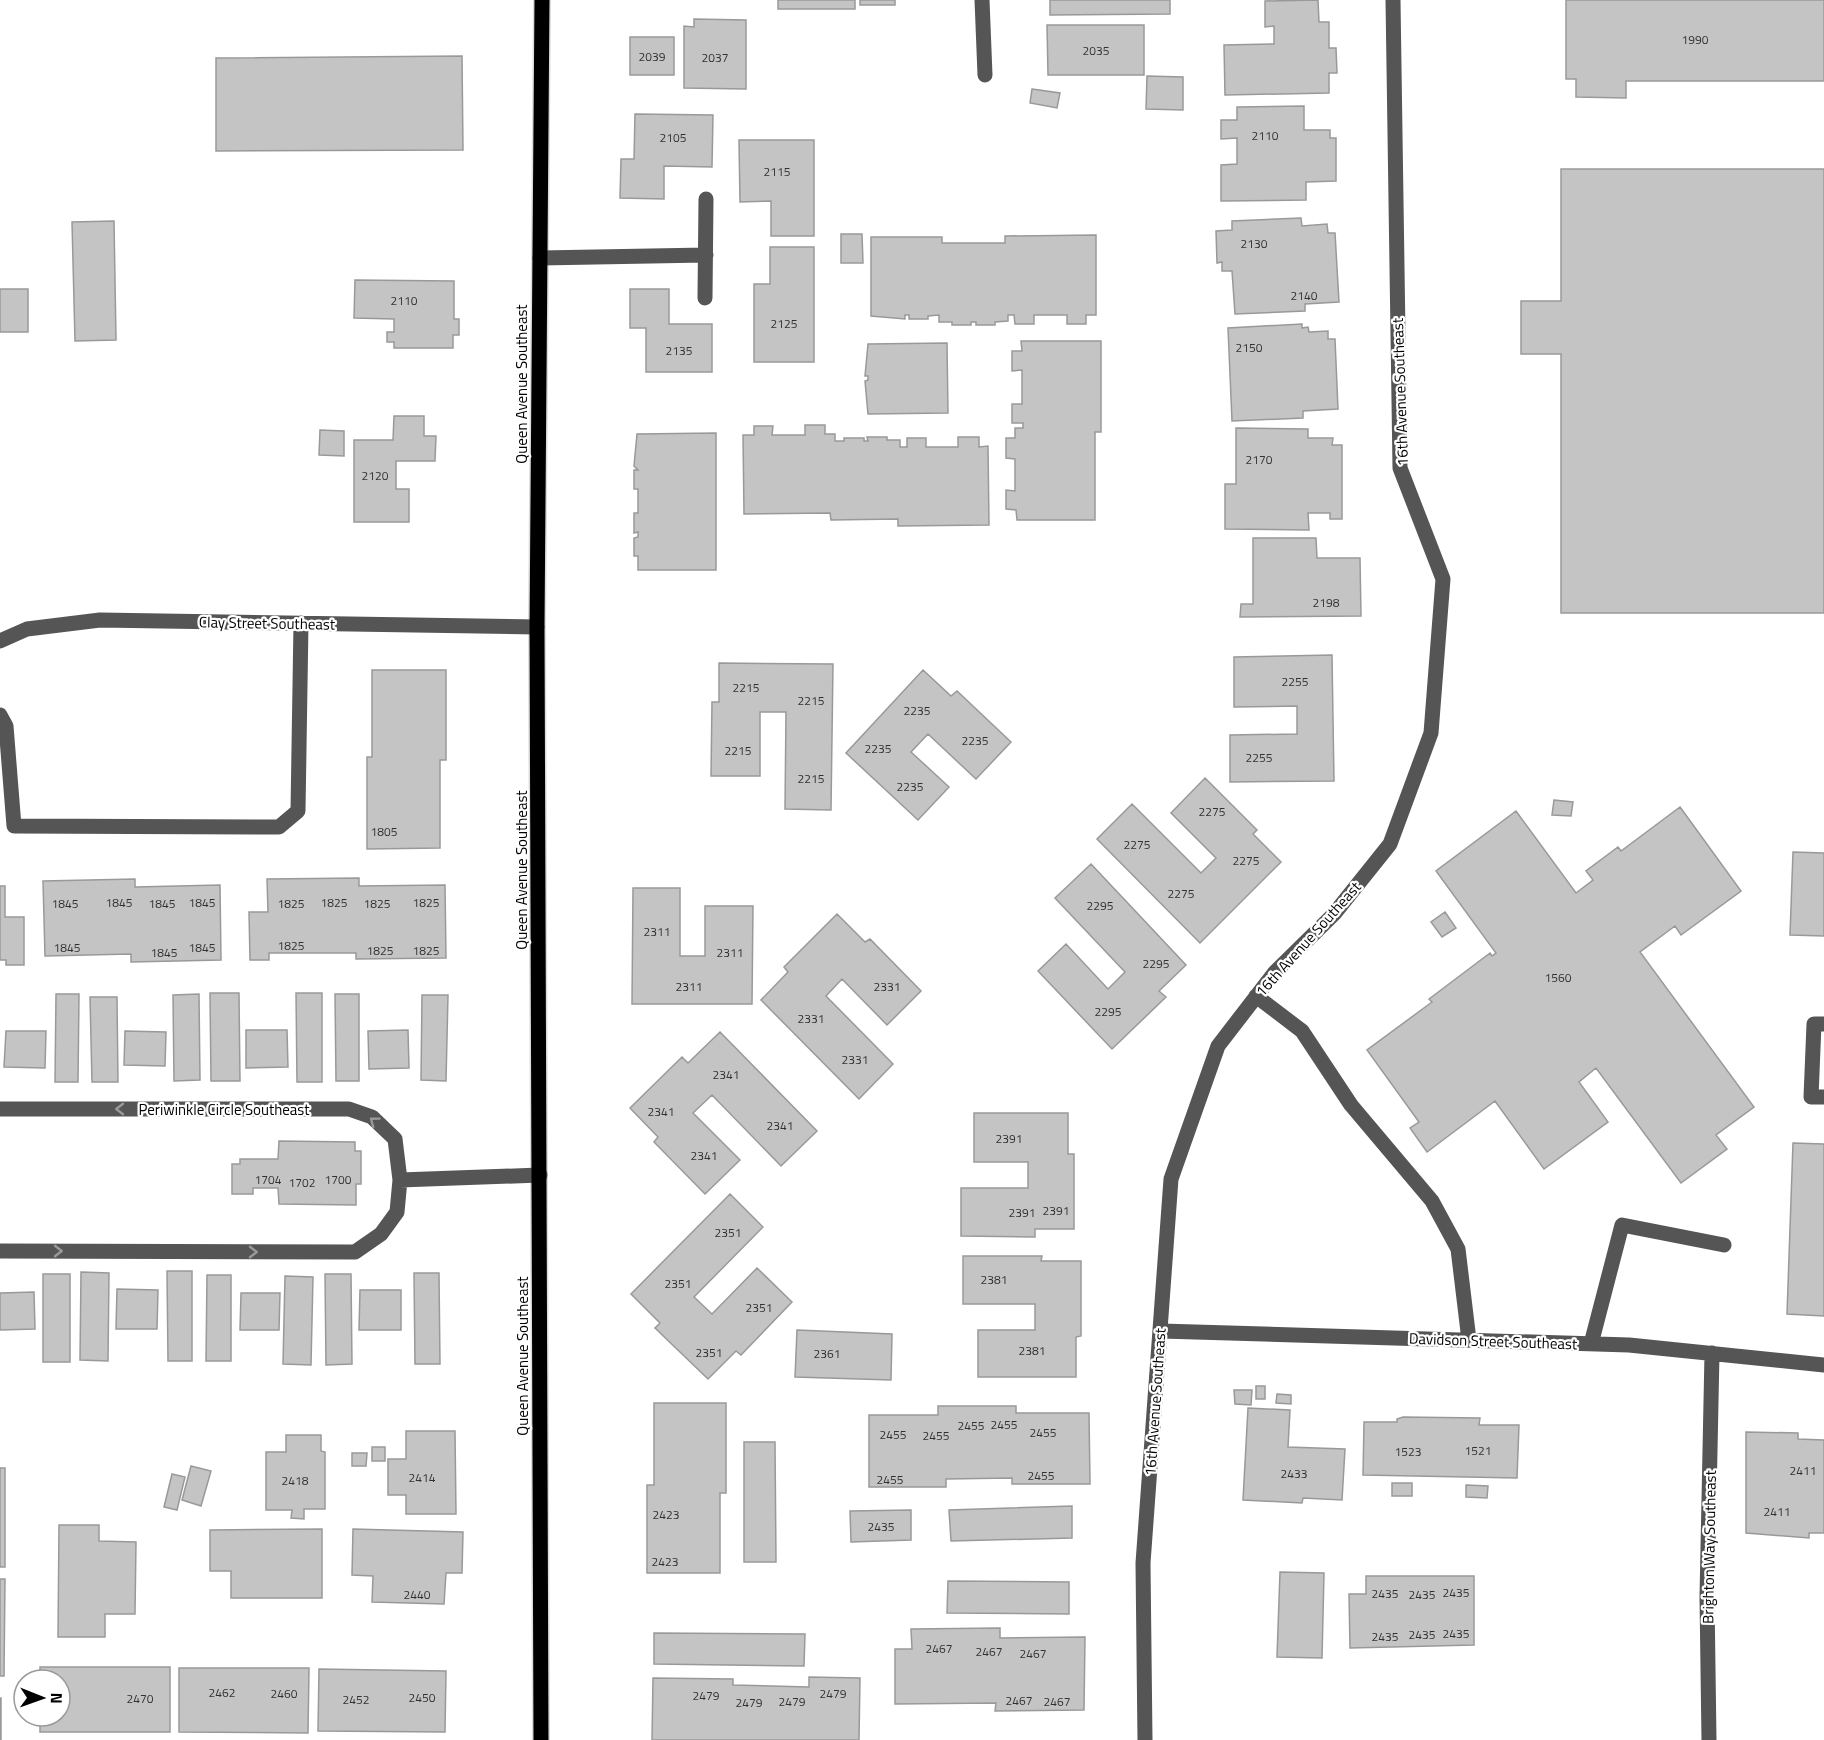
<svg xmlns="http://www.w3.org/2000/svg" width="1824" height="1740" viewBox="0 0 1824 1740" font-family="'Titillium Web',sans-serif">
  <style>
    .building { fill: #c4c4c4; stroke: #999; stroke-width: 1.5 }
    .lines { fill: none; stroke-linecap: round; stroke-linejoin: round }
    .major-casing { stroke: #dbdbdb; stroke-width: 18 }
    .minor { stroke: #555; stroke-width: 15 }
    .major { stroke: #000; stroke-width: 15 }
    .oneway { stroke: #999 }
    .labels { text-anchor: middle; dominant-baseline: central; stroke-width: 4.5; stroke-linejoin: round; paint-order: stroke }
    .number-label { font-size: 12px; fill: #313131 }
    .street-label { font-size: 15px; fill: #000; stroke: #fff }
  </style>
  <rect width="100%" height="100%" fill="#fff"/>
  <path class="building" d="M778,0H855V9H778Z
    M860,0H895V5H860Z
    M1050,0H1170V14L1050,15Z
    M1318,0L1319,22H1329V48H1336L1337,73H1329V93L1225,95L1224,45L1274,44V26L1265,27V1Z
    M1566,0H1824V81H1626V98L1576,97V79H1566Z
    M694,19L746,20V89L684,88V26L694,27Z
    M1047,25H1144V75H1048Z
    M630,37H674V75H630Z
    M462,56L463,150L216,151V58Z
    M1147,76L1183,77V110L1146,109Z
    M1032,89L1060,93L1057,108L1030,103Z
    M1304,106V130H1330V138H1336V181L1306,182V200L1221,201V165L1237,164V138L1221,139V120H1237V107Z
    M635,114L713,115L712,167L664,166V199L620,198L621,159H634Z
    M739,140H814V236H771V201L740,202Z
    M1561,169H1824V613H1561V354H1521V301H1561Z
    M1301,218L1302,226L1327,224L1328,233H1335L1339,302L1305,304V311L1235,314L1232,271H1222V262L1217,263L1216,231L1232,230V221Z
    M114,221L116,340L75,341L72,222Z
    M841,234H862L863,263H841Z
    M1096,235V315H1086V324H1067V315H1034V324H1015L1014,315H1008V321L995,322V325H976V322H971V325H952V322H939V315L928,316V319H909V315H905V319L871,316V237H942V243H1005V236Z
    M770,247H814V362H754V284H770Z
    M355,280L454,281V319H459V335H453V348H394V342H387V332H394V319L354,318Z
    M0,289H28V332H0Z
    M630,289H669V324H712V372H646V328H630Z
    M1302,324V328L1308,327L1309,332L1328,331V339H1335L1338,409L1303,411V418L1232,421L1228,328Z
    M1021,341H1101V432H1095V520H1017L1016,510L1006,509V490L1015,491V459L1006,458V438H1015V428H1023V423H1012V404H1022V370L1012,371V351H1022Z
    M947,343L948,413L868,414L865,381L868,380V376H865L868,344Z
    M394,416H424V436H436L435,461H396V489H409V522H354V440H393Z
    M805,425H825V434H835V441H844V438H864V441H868L867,437H887V440H900V447H907V438H926V447H958V437H979V447L988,446L989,525L898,526V519L831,520L830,513L744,514L743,435H754V426H773L772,435H805Z
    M1236,428L1308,429V438H1333L1332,445H1342V519H1330V513H1308L1309,530L1225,529V484H1236Z
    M320,430L344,431V456L319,455Z
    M716,433V570H638V556H634V538L638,537V532L634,533V513H638V489H634V470H638L634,466L637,434Z
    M1253,538H1316L1317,558H1360L1361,616L1240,617L1241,604H1253Z
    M1332,655L1334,781L1230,782V735L1297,734V706L1234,707V657Z
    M719,663L833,664L831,810L785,809L786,712H760V776H711L712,702H719Z
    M372,670H446V760H440V848L367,849V757H372Z
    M923,670L951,696L957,691L1011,742L976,779L928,734L911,752L949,787L918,820L846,753Z
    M1205,778L1257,830L1253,834L1281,862L1200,943L1097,839L1132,804L1201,873L1216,858L1171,813Z
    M1554,800L1573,802L1571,816L1552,815Z
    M1680,807L1741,891L1681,935L1675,926L1640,952L1754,1107L1716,1135L1727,1149L1681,1183L1596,1068L1579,1082L1608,1122L1544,1169L1495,1101L1427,1152L1410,1128L1419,1122L1367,1050L1432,1002L1429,999L1490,953L1492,956L1496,953L1436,871L1516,811L1576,893L1593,880L1586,871L1618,847L1621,851Z
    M1793,852L1824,853V936L1790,935Z
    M1091,864L1186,965L1159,991L1166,997L1112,1049L1038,971L1066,944L1108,989L1125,972L1055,898Z
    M359,878V886L445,885L446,958L356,959V953H269V960H250L249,912H268L267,879Z
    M135,879V887L220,885L221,960L131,962V954L45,956L43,881Z
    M0,886H5V917H24V965H6V960H0Z
    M633,888H680V956H705V906H753L752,1004H632Z
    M1445,912L1456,928L1442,937L1431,922Z
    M837,914L865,942L870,939L921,991L887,1025L842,979L826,996L893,1064L859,1099L761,1000L788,972L784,967Z
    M210,993H239L240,1081H211Z
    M296,993H322V1082H297Z
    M56,994H79L78,1082H55Z
    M199,994L200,1080L174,1081L173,995Z
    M335,994H359V1081H336Z
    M422,995H448L446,1081L421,1080Z
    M90,997H117L118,1082H92Z
    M246,1030H287L288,1067L246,1068Z
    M408,1030L409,1068L369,1069L368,1031Z
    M6,1031H46L45,1068L4,1067Z
    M125,1031L166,1032L165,1066L124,1065Z
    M720,1032L817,1131L781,1166L712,1095L693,1113L740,1160L705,1194L654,1142L658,1137L630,1108L682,1057L688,1063Z
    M974,1113H1068V1154H1074V1229H1035V1237L961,1236V1188H1028V1162H974Z
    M279,1141L355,1142V1151H361V1184H356V1205L279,1204L278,1188H253V1194H232V1164H240V1159H278Z
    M1793,1143L1824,1144V1316L1787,1314Z
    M730,1194L763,1227L694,1297L712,1314L757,1268L792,1302L741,1355L736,1351L708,1379L655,1328L660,1323L631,1294Z
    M963,1256H1042L1041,1261H1081V1336L1076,1337V1377H978V1330H1035V1304H963Z
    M167,1271H192V1361H168Z
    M81,1272L109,1273L108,1361L80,1360Z
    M414,1273H439L440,1364H415Z
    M43,1274H70V1362H43Z
    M325,1274H351L352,1364L326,1365Z
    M207,1275H231V1361H206Z
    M285,1276L313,1277L311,1365L283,1364Z
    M117,1289L158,1290L157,1329H116Z
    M360,1290H401V1330H359Z
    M34,1292L35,1329L0,1330V1293Z
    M241,1293H280L279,1330H240Z
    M797,1330L892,1334L891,1380L795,1377Z
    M1256,1386H1265V1399H1256Z
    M1234,1390H1252L1251,1405L1235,1404Z
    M1277,1394L1291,1395V1404L1276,1403Z
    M654,1403H726V1493H720V1573H647V1485H654Z
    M938,1406H1016V1413H1089L1090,1484H1012V1478L946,1479V1487H869V1415H938Z
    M1248,1408L1290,1410L1288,1447L1345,1449L1342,1500L1303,1498L1302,1503L1243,1500Z
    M1403,1417L1480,1418L1479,1425H1519L1517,1478L1363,1475L1364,1422H1397V1419Z
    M406,1431H455L456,1514H406V1495H388V1459H406Z
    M1746,1432L1798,1433V1439L1824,1440V1533H1809V1538L1746,1533Z
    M286,1435H321V1451L325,1452V1509H304V1519L291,1518L292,1510H266V1452H286Z
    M744,1442H775L776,1562H744Z
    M372,1447H385V1461H372Z
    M352,1453H367L366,1466H352Z
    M191,1466L211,1471L201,1506L182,1500Z
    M0,1468H5V1567H0Z
    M172,1474L185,1477L177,1510L164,1507Z
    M1392,1483H1412V1496H1392Z
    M1466,1485L1488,1486L1487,1498L1466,1497Z
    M1072,1506V1538L951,1541L949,1510Z
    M911,1510V1540L851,1542L850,1511Z
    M59,1525H99V1541L136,1542L135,1614H105V1637H58Z
    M322,1529V1598H231V1571H210V1530Z
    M353,1529L463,1532L462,1573H446L444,1604L372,1602L373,1576L352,1575Z
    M1280,1572L1324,1573L1322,1658L1277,1657Z
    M1366,1576H1474V1645L1350,1648L1349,1594H1366Z
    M0,1579H5L4,1676H0Z
    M948,1581L1069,1582V1614L947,1613Z
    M1000,1628V1638L1085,1637L1084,1710L995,1711L996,1703L895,1704V1649H912L911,1629Z
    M654,1633L805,1634L804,1666L654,1664Z
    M40,1667H170V1732H40V1716H60V1680H40Z
    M179,1668H309L308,1733L179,1732Z
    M319,1669L446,1671L445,1732L318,1731Z
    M809,1677L860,1678L859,1740H652L653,1678L733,1679V1685L809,1687Z
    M0,1698H1V1740H0Z"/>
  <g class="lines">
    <g class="major-casing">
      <path id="major" d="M541,1740L537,627L542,0"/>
    </g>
    <path class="minor" d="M982,0L985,75
      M540,258L706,255
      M705,298L706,199
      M0,641L27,629L100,620L537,627
      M0,715L6,726L14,826L279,827L298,811L301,623
      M1256,996L1302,1031L1351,1105L1432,1201L1458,1249L1469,1340
      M1824,1024H1814L1811,1097H1824
      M0,1109H349L372,1117L395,1139L400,1180L397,1212L381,1234L355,1252L0,1251
      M400,1180L540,1175
      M1161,1331L1629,1345L1824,1365
      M1591,1344L1622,1225L1724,1245
      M1145,1740L1143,1563L1171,1179L1218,1046L1275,972L1334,914L1390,844L1431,733L1443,579L1400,468L1393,0
      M1709,1740L1707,1597L1712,1353"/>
    <use href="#major" class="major"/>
  </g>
  <defs><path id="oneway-chevron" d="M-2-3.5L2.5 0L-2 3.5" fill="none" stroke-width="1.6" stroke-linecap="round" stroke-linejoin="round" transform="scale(1.5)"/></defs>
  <g class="oneway">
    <use href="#oneway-chevron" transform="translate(120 1109) rotate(180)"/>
    <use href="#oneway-chevron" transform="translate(374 1121) rotate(-143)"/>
    <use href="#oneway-chevron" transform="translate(58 1251)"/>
    <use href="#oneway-chevron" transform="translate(253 1252)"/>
  </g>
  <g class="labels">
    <g class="number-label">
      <text x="1695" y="39">1990</text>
      <text x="1096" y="50">2035</text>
      <text x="652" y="56">2039</text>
      <text x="715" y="57">2037</text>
      <text x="1265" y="135">2110</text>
      <text x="673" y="137">2105</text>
      <text x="777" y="171">2115</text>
      <text x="1254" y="243">2130</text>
      <text x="1304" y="295">2140</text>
      <text x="404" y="300">2110</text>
      <text x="784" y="323">2125</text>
      <text x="1249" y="347">2150</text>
      <text x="679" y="350">2135</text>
      <text x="1259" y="459">2170</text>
      <text x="375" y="475">2120</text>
      <text x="1326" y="602">2198</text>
      <text x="1295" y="681">2255</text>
      <text x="746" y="687">2215</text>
      <text x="811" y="700">2215</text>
      <text x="917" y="710">2235</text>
      <text x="975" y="740">2235</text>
      <text x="878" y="748">2235</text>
      <text x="738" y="750">2215</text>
      <text x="1259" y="757">2255</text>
      <text x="811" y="778">2215</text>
      <text x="910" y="786">2235</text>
      <text x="1212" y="811">2275</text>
      <text x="384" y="831">1805</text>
      <text x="1137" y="844">2275</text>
      <text x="1246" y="860">2275</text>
      <text x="1181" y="893">2275</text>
      <text x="119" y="902">1845</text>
      <text x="202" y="902">1845</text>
      <text x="334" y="902">1825</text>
      <text x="426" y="902">1825</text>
      <text x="65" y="903">1845</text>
      <text x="162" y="903">1845</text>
      <text x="291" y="903">1825</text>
      <text x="377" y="903">1825</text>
      <text x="1100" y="905">2295</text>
      <text x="657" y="931">2311</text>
      <text x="291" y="945">1825</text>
      <text x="67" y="947">1845</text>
      <text x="202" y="947">1845</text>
      <text x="380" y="950">1825</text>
      <text x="426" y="950">1825</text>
      <text x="164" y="952">1845</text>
      <text x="730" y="952">2311</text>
      <text x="1156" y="963">2295</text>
      <text x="1558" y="977">1560</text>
      <text x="689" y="986">2311</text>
      <text x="887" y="986">2331</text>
      <text x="1108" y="1011">2295</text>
      <text x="811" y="1018">2331</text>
      <text x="855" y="1059">2331</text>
      <text x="726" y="1074">2341</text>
      <text x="661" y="1111">2341</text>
      <text x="780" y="1125">2341</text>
      <text x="1009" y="1138">2391</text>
      <text x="704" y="1155">2341</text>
      <text x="268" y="1179">1704</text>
      <text x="338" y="1179">1700</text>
      <text x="302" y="1182">1702</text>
      <text x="1056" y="1210">2391</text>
      <text x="1022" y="1212">2391</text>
      <text x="728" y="1232">2351</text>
      <text x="994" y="1279">2381</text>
      <text x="678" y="1283">2351</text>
      <text x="759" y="1307">2351</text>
      <text x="1032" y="1350">2381</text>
      <text x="709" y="1352">2351</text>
      <text x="827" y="1353">2361</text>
      <text x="1004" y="1424">2455</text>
      <text x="971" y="1425">2455</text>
      <text x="1043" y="1432">2455</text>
      <text x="893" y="1434">2455</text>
      <text x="936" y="1435">2455</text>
      <text x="1478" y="1450">1521</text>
      <text x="1408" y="1451">1523</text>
      <text x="1803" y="1470">2411</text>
      <text x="1294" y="1473">2433</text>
      <text x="1041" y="1475">2455</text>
      <text x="422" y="1477">2414</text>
      <text x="890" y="1479">2455</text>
      <text x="295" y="1480">2418</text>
      <text x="1777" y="1511">2411</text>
      <text x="666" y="1514">2423</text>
      <text x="881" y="1526">2435</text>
      <text x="665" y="1561">2423</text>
      <text x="1456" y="1592">2435</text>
      <text x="1385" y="1593">2435</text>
      <text x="417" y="1594">2440</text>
      <text x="1422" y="1594">2435</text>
      <text x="1456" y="1633">2435</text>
      <text x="1422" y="1634">2435</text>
      <text x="1385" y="1636">2435</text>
      <text x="939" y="1648">2467</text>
      <text x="989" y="1651">2467</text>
      <text x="1033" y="1653">2467</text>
      <text x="222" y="1692">2462</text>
      <text x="284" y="1693">2460</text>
      <text x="833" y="1693">2479</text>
      <text x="706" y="1695">2479</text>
      <text x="422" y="1697">2450</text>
      <text x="140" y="1698">2470</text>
      <text x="356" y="1699">2452</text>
      <text x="1019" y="1700">2467</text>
      <text x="792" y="1701">2479</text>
      <text x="1057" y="1701">2467</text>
      <text x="749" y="1702">2479</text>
    </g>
    <g class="street-label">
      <text transform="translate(521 384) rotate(-90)">Queen Avenue Southeast</text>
      <text transform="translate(1400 392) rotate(-92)">16th Avenue Southeast</text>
      <text transform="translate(267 623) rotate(1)">Clay Street Southeast</text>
      <text transform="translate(521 870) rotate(-90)">Queen Avenue Southeast</text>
      <text transform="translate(1308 939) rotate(-48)">16th Avenue Southeast</text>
      <text x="224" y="1109">Periwinkle Circle Southeast</text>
      <text transform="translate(1493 1341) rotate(2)">Davidson Street Southeast</text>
      <text transform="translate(522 1356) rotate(-90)">Queen Avenue Southeast</text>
      <text transform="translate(1155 1402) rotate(-86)">16th Avenue Southeast</text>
      <text transform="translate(1709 1547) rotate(-89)">Brighton Way Southeast</text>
    </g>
  </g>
  <g transform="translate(42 1698) rotate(91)"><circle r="28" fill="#ffffff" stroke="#999999" stroke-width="1.5"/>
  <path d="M0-4.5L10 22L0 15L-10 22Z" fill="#000000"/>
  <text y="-9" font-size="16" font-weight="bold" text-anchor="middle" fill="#000000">N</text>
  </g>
</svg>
